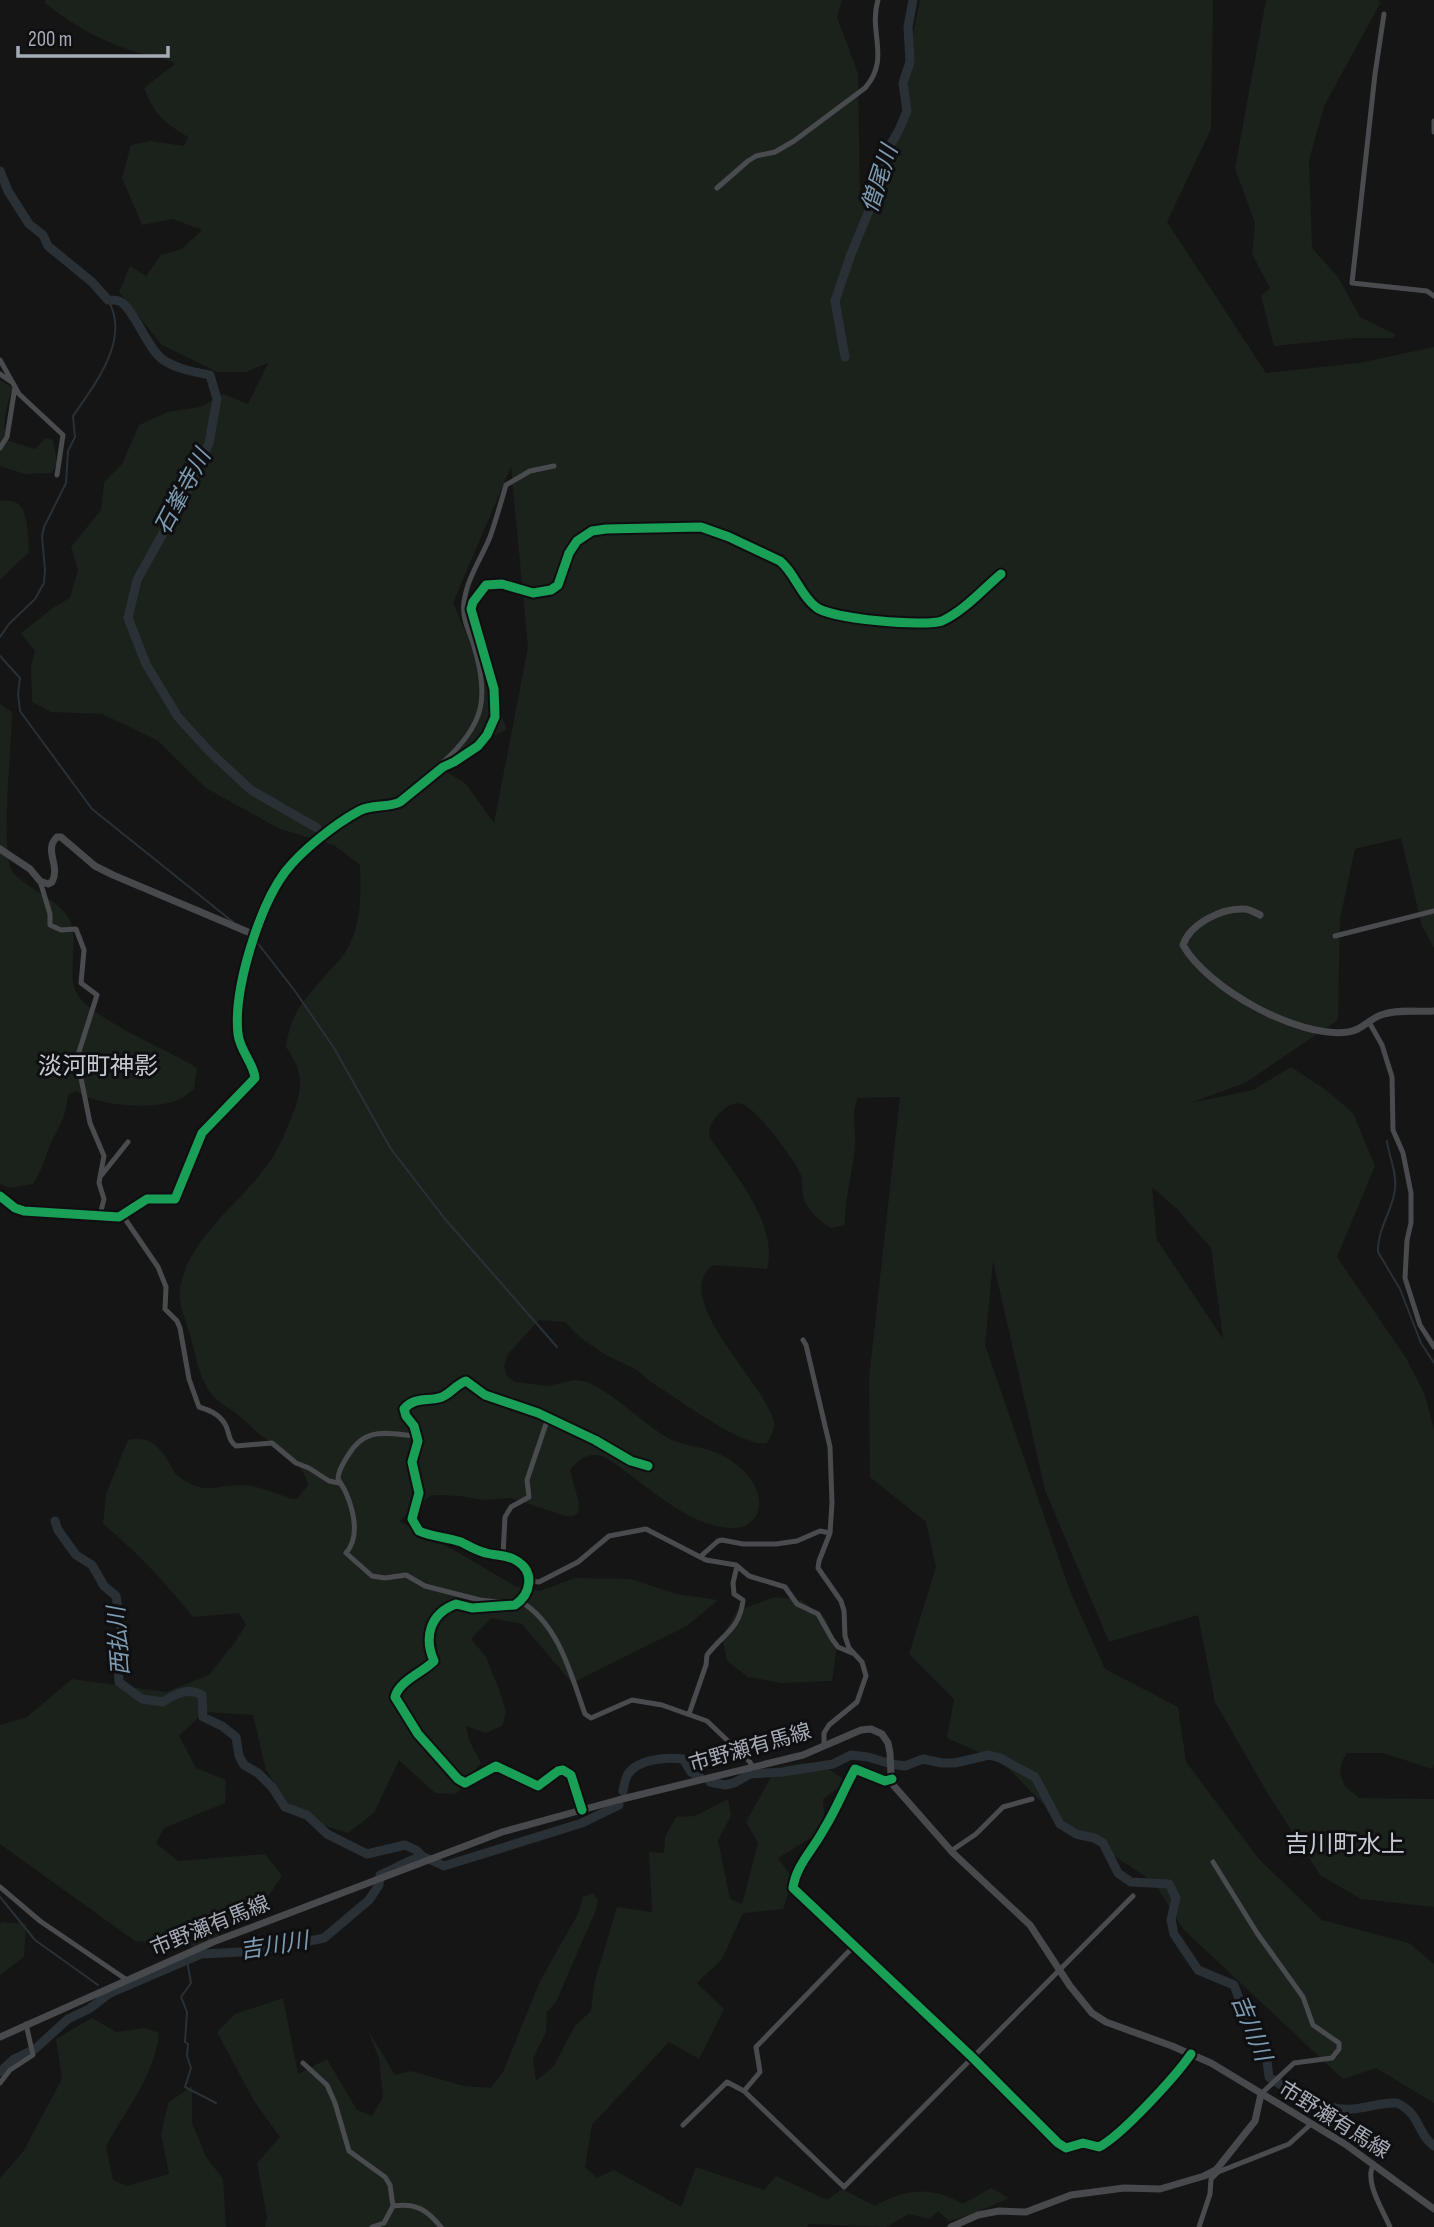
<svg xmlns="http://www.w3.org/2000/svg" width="1434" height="2227" viewBox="0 0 1434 2227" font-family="'Sofia Sans Condensed','Noto Sans JP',sans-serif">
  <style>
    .green { fill: #1b221c; fill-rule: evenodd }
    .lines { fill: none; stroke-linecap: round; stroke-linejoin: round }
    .stream { stroke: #293137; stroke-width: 2 }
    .river { stroke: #293137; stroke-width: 9 }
    .secondary-tunnel { stroke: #323335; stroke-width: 7; stroke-dasharray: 7 3.5; stroke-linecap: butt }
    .street { stroke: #494b4e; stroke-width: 5 }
    .secondary { stroke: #48494c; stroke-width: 7 }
    .cycleway-casing { stroke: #0f0f11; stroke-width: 13 }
    .cycleway { stroke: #1a9f57; stroke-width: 9 }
    .labels { text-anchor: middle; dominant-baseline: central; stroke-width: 6; stroke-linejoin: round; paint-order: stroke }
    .street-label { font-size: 21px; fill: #a6acb7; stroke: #0f0f11 }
    .water-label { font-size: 23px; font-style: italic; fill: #7d9cb2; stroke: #0f0f11 }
    .quarter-label { font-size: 24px; fill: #c7cbd3; stroke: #0f0f11 }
  </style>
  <rect width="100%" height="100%" fill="#151515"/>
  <path class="green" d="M46,0H842L837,17L858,74L860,195L909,110L905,80L913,60V34L920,0H1213L1211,129L1167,222L1266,373L1359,363L1434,347V948L1422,926L1401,838L1355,849L1340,919L1338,1020L1245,1083L1190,1103L1253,1090L1291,1067L1326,1090L1353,1113L1375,1166L1337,1257L1406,1358L1425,1395L1434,1430V1763L1432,1769L1383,1753H1347L1342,1761L1340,1774L1345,1786L1359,1798L1434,1799V1907L1361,1899L1320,1875L1268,1794L1215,1702L1198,1615L1109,1642L1045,1490L993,1261L985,1345L1070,1591L1105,1669L1178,1707L1186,1762L1258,1858L1322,1920L1409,1943L1434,1964V2103L1376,2068L1343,2079L1183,1929L1154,1882L1058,1819L1003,1763L947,1738L954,1699L909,1654L936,1567L926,1522L870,1477L869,1378L900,1097L858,1098C851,1113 856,1126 855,1142C854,1171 844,1196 845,1225L831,1228C821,1222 811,1213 805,1202C801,1194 803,1183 801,1175C795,1160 758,1111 744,1105C736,1101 730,1105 724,1109C715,1116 709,1124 709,1136C733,1173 779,1223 767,1269L714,1265C666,1296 769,1387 774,1423C775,1430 770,1437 767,1443C744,1449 671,1394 648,1380L637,1370L606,1355L582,1339L565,1322L539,1320L508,1354L504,1367L507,1376L515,1382L548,1386L575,1380L587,1382C616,1395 639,1420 666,1437C679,1445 697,1446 712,1451C734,1458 763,1482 759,1508C757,1519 747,1527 737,1528C697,1530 659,1496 629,1474C619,1467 609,1457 597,1455C585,1454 577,1461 570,1470L579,1503L578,1513L573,1516H565L511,1498L484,1500L460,1496L438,1495L430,1496L399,1521L452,1549L515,1586L540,1591L575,1578L631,1579L676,1594L718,1600L687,1626L572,1683L522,1624L491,1618L471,1639L486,1657L498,1687L506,1710L503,1725L486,1733L466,1726L469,1740L481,1763L456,1794L435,1793L399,1760L374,1813L348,1833L297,1817L266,1770L253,1715L204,1712L179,1736L196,1768L226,1780L225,1803L164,1828L156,1843L178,1861L265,1854L282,1876L258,1911L199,1947L135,1941L0,1844V1725L27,1717L72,1679L166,1692L209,1675L235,1642L246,1625L239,1613L193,1617C165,1582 137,1552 103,1524L106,1494L128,1440C150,1436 158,1445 170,1464C173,1469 174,1474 179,1477C207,1496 213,1485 241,1485C258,1485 276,1494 293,1499L298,1498L308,1485C304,1462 274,1446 257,1432C252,1428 247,1422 242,1418C231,1408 218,1404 209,1391C199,1375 195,1354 190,1335C186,1321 178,1304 180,1289C187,1240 238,1205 265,1168C277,1153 285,1134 292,1116C303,1087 304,1073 286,1047C291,1008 309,995 332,968C337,963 343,957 346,951C362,924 361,895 360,865L334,845L280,829L206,788L157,740L102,714L51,712L32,702L31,666L35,651L21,633L54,607L70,598L78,570L71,547L101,510L104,482L122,464L139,425L168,412L200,407L224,394L248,404L268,363L246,372H217L162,345L119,292L130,266L146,276L161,255L182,249L202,230L173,219L142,225L122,178L131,145L150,141L184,146L188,137C163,122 155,115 144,88L175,64C162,55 148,56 133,51C99,40 73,25 45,3ZM511,467L528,647L494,823L466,784L436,765L507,729L453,603ZM1152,1187L1177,1209L1211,1248L1223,1339L1157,1240Z
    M1266,0H1378L1381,2L1324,106L1309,160L1312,248L1338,277L1360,317L1396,335L1392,338H1353L1274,346L1261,296L1270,288L1252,254L1255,223L1235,168Z
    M0,380L13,388C7,404 0,426 9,441L35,449L45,438L53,440L57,463L52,473L25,474L0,466Z
    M0,500C5,501 12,500 17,503C29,510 28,539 29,552L0,580Z
    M0,704L12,712C12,745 0,848 12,871C25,888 65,903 71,923C78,943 69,967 74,987C81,1016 170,1050 197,1068L194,1089C188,1094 182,1099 175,1101C150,1110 99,1106 76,1091L68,1095C66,1120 58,1126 49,1148C44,1161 41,1172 33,1184L10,1188L0,1184Z
    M775,1597L801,1600L825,1618L837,1645L832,1681L782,1683L748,1677L727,1661L722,1637L737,1611Z
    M804,1763L821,1764L842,1778V1785L823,1799L825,1829L778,1858L793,1879L783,1909L743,1913L722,1959L697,1983L724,2009L699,2059L669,2042L592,2125L585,2167L597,2178L614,2170L681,2207L696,2167L764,2190L776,2176L827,2200L842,2189L875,2206C906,2188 932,2186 963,2204L991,2188L1009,2198L970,2215L949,2221L938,2211L930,2219L909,2214L886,2227L810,2224L806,2227H265L267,2217L257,2163L280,2137L254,2101L217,2032L235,2014L283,1998L298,2074L327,2059L357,2110L372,2116L383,2097L379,2059L368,2030L395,2075L411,2071L464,2086L491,2088L504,2070L540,1981L578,1914L583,1897L593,1893L598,1900L596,1910L556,2002L547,2012L546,2032L533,2059L536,2081L553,2067L575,2026L591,2011L594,1984L617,1907L652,1912L649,1852L664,1853L665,1837L676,1817L695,1816L728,1799L731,1816L718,1840L730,1899L742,1904L758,1843L746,1822L775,1770L784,1766Z
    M2,1922L26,1924L24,1957L0,1975V1924Z
    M92,2018L116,2032L145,2028L159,2033C155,2075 126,2110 106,2146L113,2180L127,2186L169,2174L161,2134L168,2103L192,2086V2123L206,2157L223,2179L226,2227H0V2178L23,2152L62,2079L56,2039Z"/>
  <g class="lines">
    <path class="stream" d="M0,637L9,624L35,599L44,583L45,570L42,536L44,527L66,483L68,451L75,437L73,416C95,384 131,339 108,300
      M0,656L20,678L18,694L20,711L92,809L233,922
      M256,941L295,991L334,1048L391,1149L445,1219L557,1347
      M1387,1141C1389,1158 1397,1171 1395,1189C1393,1210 1377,1229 1378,1252L1400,1289L1421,1343L1434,1363
      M0,1897L35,1940L98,1985
      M187,1960L191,1983L181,1997L187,2012L185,2042L188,2044L187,2056L191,2068L185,2087L216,2103"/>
    <path class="river" d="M0,171L8,191L29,224L43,235L48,246L92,282L108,300C109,300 118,300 119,301C132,305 147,348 162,359C176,369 194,372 210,375L217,399L209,443L191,483L137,580L128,618L146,664L178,717L210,752L251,790L317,828
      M845,357L835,301L851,254L885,172V154L899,130L907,111L903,83L910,62L908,27L913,0
      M55,1521L58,1530L76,1555L92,1565L104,1586L116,1596L123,1641L118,1659L119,1682L142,1699L163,1702C175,1694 188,1687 202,1695L203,1717L222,1726L236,1737L239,1756L244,1765L258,1773L272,1787L285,1807L307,1815L327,1834L367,1854L405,1845L416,1850L422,1856
      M710,1782L725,1785L734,1783L750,1774L783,1772L833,1764L851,1755L868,1757L891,1764L905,1766L923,1759L942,1763H955L989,1755L1000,1758L1035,1777L1060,1824L1076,1834L1094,1838L1103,1843L1118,1873L1131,1882L1169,1884L1176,1898L1171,1920L1174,1934L1198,1970L1234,1985L1250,2028L1266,2053L1269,2077C1289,2091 1328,2112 1352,2109C1367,2108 1381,2102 1397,2103C1421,2114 1417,2134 1434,2146
      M623,1791C624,1786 625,1779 628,1774C638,1759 666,1757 683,1759L691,1772L700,1777
      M0,2072L14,2059L35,2049L68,2019L89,2009L110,1993L201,1954L259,1951L324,1938L369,1900L379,1885L380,1875C395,1869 407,1861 422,1856L444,1866L582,1823L619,1805"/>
    <path class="secondary-tunnel" d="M606,529L668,527"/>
    <path class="street" d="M1384,14L1375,74L1352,283L1427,291L1434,296
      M1434,121V132
      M717,188L748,161L756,156L775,152L794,141L865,88C891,59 868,32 878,0
      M0,360L19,394L63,435L57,475
      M0,374L10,381
      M0,448L7,437L15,387
      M804,595L816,608L835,615L927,625C958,617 978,594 1001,574
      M443,767L442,763C485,725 490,697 473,643C468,629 462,617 464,602C467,578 481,559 490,537C496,520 501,502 506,485L530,471L554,466
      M40,881L50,914V925L61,930L76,929L84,950L81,983L97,995L77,1058L90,1123L104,1156L100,1177
      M1335,936L1434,911
      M1369,1022L1382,1045L1392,1077L1393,1130L1403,1153L1411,1193V1223L1407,1240L1405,1278L1420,1325L1434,1347
      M0,1196L15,1208L24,1211L119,1217L147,1199H175L202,1133L255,1078V1073L243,1054L238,1027L241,985L255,935
      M100,1215L104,1199L99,1183L100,1177L128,1142
      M123,1216L158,1267L166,1287L165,1309L177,1321L180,1328L189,1379L199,1407C210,1410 221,1415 226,1426C230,1435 228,1440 236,1446L272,1443L296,1463L309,1468L329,1481L339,1483
      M803,1340L806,1345L830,1447L832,1503L830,1533L819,1561L818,1568L841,1601L844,1611L845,1636L849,1648L862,1662L866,1676L857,1702L829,1725L824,1733V1746
      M418,1436C387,1434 365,1425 347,1457C343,1464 339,1469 338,1478C340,1484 344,1487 346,1493C354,1511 360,1537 346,1553L372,1576L385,1578L406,1575L425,1586L480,1600L506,1603L520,1601C559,1624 571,1675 585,1714L591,1718L632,1700L662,1705L707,1721L750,1762L752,1767
      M503,1555L505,1517L511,1507L529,1497L527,1480L548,1418
      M701,1556L718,1541L722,1540L743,1544H776L797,1541L820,1531L830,1533
      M530,1581L539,1582L578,1562L609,1536L646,1529L706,1560L736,1565L749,1576L785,1587L797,1604L818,1614L832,1639L838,1647L852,1653
      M689,1714L706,1665L707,1655C723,1634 740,1629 743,1600L734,1594L733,1583L737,1566
      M892,1779L885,1781L855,1769C844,1789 836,1810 824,1829C813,1850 796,1865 793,1888L972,2057L1058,2143L1066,2148L1083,2143L1099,2147C1121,2136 1176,2076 1191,2054
      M582,1810L571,1775L563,1770L558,1771L538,1786L496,1766L465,1783L458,1779L418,1734L395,1697C399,1681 422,1673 434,1661C424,1638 429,1614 456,1604L472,1608L515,1605C531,1594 535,1572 517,1561C507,1554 496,1556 486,1553C477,1551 469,1546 461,1542C447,1537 432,1537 419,1531L412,1519L419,1493L412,1462L418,1441L414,1426L406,1416L404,1409C415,1396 428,1402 442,1397C451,1393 457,1384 466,1381L485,1395L538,1413L595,1440L631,1461L648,1466
      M951,1851L976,1834L1003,1807L1032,1799
      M1213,1862L1257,1933L1303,1997L1313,2025L1339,2043V2049L1332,2058L1294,2063L1261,2094
      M0,1887L40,1921L127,1980
      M303,2063L327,2085L335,2103L349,2151L385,2177L390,2185L393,2206L384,2223L372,2227
      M0,2083L10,2070L33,2055L26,2024
      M744,2091L760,2072L756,2047L854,1946
      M683,2125L727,2082L744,2091L844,2187L1133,1896
      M1374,2164C1363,2180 1383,2210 1390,2227
      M1216,2170L1218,2172L1289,2144L1311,2124
      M393,2206C417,2203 427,2210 441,2227
      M1199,2227L1210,2194L1211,2179L1218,2172"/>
    <path class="secondary" d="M668,527H701L717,532L780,561L788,567L804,595
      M0,849L30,869L40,881L48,884L52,882C61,866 43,850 57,837H61L95,866L113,875L255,935C274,886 282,871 322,837C335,827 348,816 363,809C375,804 389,808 400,802L443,767L454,762L478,746L487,735L495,717L494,689L471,609C486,558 517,602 547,591C575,582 556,535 606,529
      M1260,915C1254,912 1249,909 1244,909C1221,908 1190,924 1183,945C1207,988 1298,1039 1348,1032C1361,1031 1369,1019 1381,1015C1396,1009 1417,1012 1434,1011
      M0,2037L213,1942L502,1832L618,1800L803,1755L861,1730L871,1729L882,1734L888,1743L890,1753L891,1776L894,1786L953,1853L1030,1925L1070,1986L1092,2013L1106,2022L1172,2046L1211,2063L1345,2144L1434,2209
      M951,2227L978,2215L999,2211L1026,2212L1071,2195L1124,2188L1160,2189L1204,2176L1216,2170L1255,2121L1261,2094"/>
    <g class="cycleway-casing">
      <path id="cycleway" d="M0,1196L15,1208L24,1211L119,1217L147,1199H175L202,1133L255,1078C254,1064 240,1051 238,1034C233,990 259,907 285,872C302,850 335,824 359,811C372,804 387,808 400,802L443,767L454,762L478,746L487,735L495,717L494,689L471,609L473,602L486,585L502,584L533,593L551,590L558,585L569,553L577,541L592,531L606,529L701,527L729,537L780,561C795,573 800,595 816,607C830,619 926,627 942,621C964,611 982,590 1001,574
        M892,1779L885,1781L855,1769C844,1789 836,1810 824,1829C813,1850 796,1865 793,1888L972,2057L1058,2143L1066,2148L1083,2143L1099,2147C1121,2136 1176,2076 1191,2054
        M582,1810L571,1775L563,1770L558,1771L538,1786L496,1766L465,1783L458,1779L418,1734L395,1697C399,1681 422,1673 434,1661C424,1638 429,1614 456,1604L472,1608L515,1605C531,1594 535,1572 517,1561C507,1554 496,1556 486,1553C477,1551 469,1546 461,1542C447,1537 432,1537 419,1531L412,1519L419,1493L412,1462L418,1441L414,1426L406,1416L404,1409C415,1396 428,1402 442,1397C451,1393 457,1384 466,1381L485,1395L538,1413L595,1440L631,1461L648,1466"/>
    </g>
    <use href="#cycleway" class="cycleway"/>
  </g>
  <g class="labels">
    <g class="street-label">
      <text transform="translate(750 1748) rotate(-16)">市野瀬有馬線</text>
      <text transform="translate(210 1926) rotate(-22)">市野瀬有馬線</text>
      <text transform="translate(1334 2120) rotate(32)">市野瀬有馬線</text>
    </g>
    <g class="water-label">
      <text transform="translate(880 179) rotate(-72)">僧尾川</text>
      <text transform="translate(183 492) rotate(-62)">石峯寺川</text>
      <text transform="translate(119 1641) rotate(-94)">西払川</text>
      <text transform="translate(274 1946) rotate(-9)">吉川川</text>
      <text transform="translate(1251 2028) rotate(68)">吉川川</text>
    </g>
    <g class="quarter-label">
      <text x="98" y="1066">淡河町神影</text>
      <text x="1345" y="1844">吉川町水上</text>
    </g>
  </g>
  <path d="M18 46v10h150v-10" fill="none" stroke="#a6acb7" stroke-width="3.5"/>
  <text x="28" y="46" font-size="21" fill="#a6acb7" stroke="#0f0f11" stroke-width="5" paint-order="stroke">200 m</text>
</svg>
